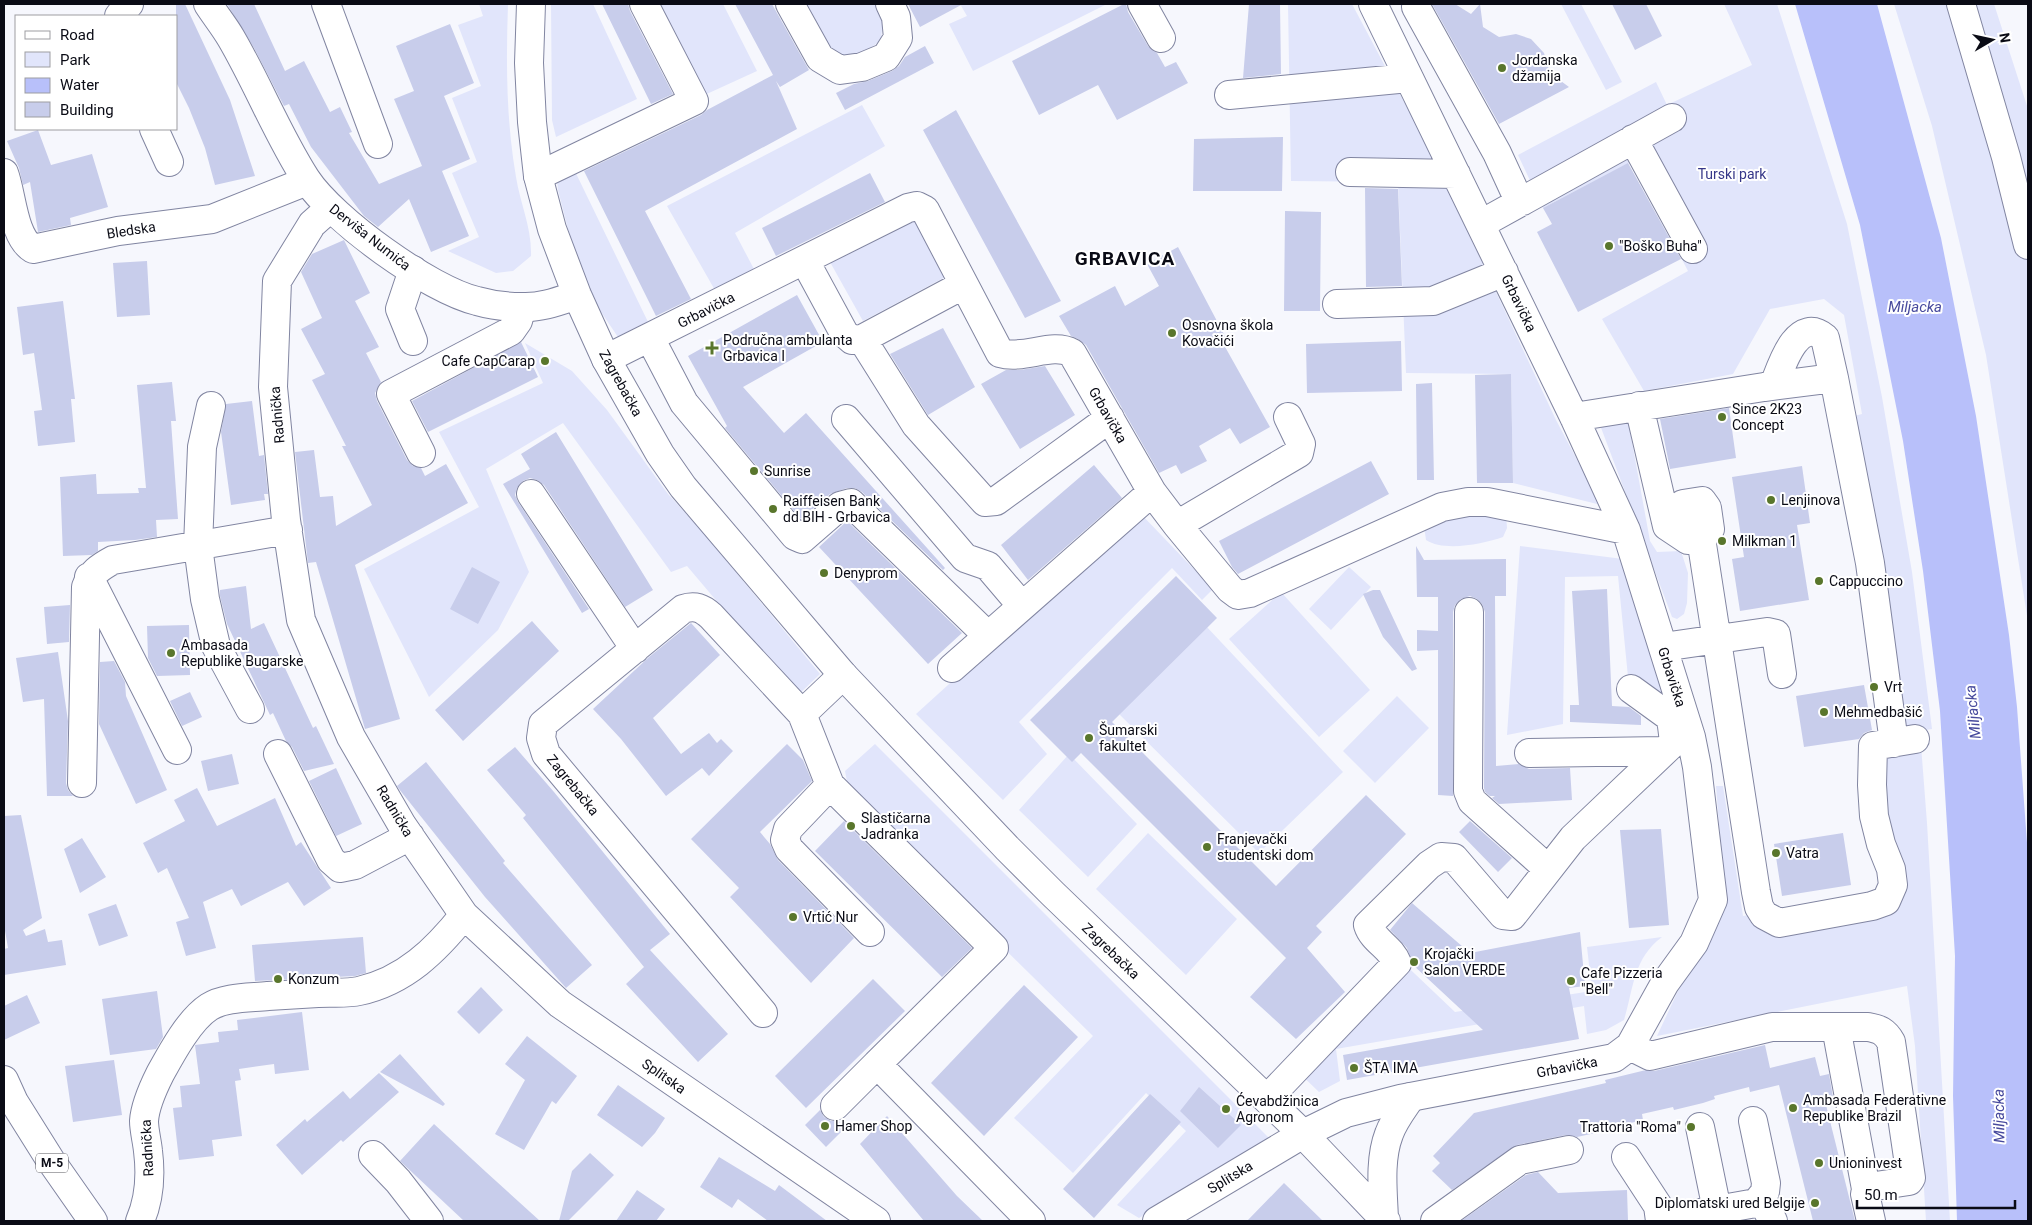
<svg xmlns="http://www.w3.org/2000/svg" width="2032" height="1225" viewBox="0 0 2032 1225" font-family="Roboto,sans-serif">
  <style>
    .green { fill: #e1e5fb }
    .water { fill: #b8c0fa }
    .building { fill: #c8cdeb }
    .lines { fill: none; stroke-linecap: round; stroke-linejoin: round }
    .minor-casing { stroke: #8185a1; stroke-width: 30 }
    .major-casing { stroke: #8185a1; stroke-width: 30 }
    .minor { stroke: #fff; stroke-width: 28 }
    .major { stroke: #fff; stroke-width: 28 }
    .poi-dot { fill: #59762c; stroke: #fff; stroke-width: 2 }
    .labels { text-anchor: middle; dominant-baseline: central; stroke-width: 4; stroke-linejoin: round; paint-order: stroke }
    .shield { fill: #fff; stroke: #54545b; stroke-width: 1 }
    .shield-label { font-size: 12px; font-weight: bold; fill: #0a0b15 }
    .poi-label { font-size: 14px; fill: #0a0b15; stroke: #fff; text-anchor: start }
    .park-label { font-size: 14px; fill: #363788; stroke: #fff }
    .street-label { font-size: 14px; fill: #0a0b15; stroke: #fff }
    .water-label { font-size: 15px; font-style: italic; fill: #474a9d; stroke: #fff }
    .district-label { font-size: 19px; font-weight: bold; letter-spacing: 1px; fill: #0a0b15; stroke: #fff }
  </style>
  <rect width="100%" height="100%" fill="#f6f7fd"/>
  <path class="green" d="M479,4H508C506,62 506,119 516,177C520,203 532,228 531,256L513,271L496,273L448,251L479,237L452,173L477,162L452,98L481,86L458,25L483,16Z
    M551,4H593L637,99L556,137L552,120Z
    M654,4H723L757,71L698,98Z
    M804,4H875L883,19L881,40L862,55L840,56L827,46Z
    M960,4H1107L973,71L949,24L967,16Z
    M1288,4H1352L1429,149L1556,420L1601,505L1513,483L1511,374L1406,373L1398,182L1291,181Z
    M1561,4H1581L1622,82L1606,90Z
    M1724,4H1777L1847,224L1882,397L1912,572L1932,729L1907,733L1882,571L1854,416L1862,414L1844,315L1824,299L1770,309L1733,374L1644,391L1602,319L1688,271L1631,162L1543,208L1518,155L1656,82L1667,105L1752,65Z
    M1894,4H1994L2028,109V622L1986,355L1932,126Z
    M862,105L885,146L735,233L755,271L716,292L667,206Z
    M569,159L650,326L622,343L595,303L570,237L558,190L556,171Z
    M918,217L949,275L863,321L830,262Z
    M525,343L572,371L607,410L668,494L701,530L820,674L797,696L687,566L671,572L563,423L486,469L529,572L498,630L429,697L364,569L479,507L439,432L543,383Z
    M1628,420L1650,541L1657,552L1681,551L1688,573L1687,603L1684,614L1677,619L1672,617L1600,425Z
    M1139,512L1213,589L1202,600L1172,568L1019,722L1047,754L1003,800L916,714Z
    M1506,514L1507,528L1503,537C1483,544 1444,552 1426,540L1424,526L1434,515Z
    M1520,546L1623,559L1670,699L1628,677L1618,576L1565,577L1563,724L1507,735Z
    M1349,567L1371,587L1331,630L1309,609Z
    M1281,592L1370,690L1319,737L1229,639Z
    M1205,625L1343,772L1259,853L1118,713Z
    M1397,696L1429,728L1375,783L1343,751Z
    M875,744L1271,1140L1139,1218L1117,1205L1186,1131L1146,1093L1073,1173L1014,1118L1093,1036L850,797L845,771Z
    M1921,745L1927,823L1950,1221H1926L1915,1046L1907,986L1657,1036L1724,892L1716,786H1723L1743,916L1889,893L1878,750Z
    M1069,754L1137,824L1088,877L1019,810Z
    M1148,833L1237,919L1186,975L1096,889Z
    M1662,937C1633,959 1634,987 1624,1020L1606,1030L1587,1034L1584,1006L1336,1049L1340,1081L1319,1092L1293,1067L1394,954L1455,1012L1592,991L1587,947Z"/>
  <path class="water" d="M1795,4H1877L1941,238L1976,416L2009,635L2017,707L2028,856V1221H1957L1953,1096L1955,956L1940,711L1923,571L1903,441L1860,225Z"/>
  <path class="building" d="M176,4H185L230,100L255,176L215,185L205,148L189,108L176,82Z
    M227,4H254L285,71L304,61L330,112L340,107L352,132L349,133L379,184L422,166L394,99L414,91L396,46L450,24L474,83L444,96L470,159L442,171L469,236L431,252L409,199L378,227L364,216L311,147L289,104L284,106L254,48Z
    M602,4H628L630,11L673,94L651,104Z
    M735,4H772L809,70L780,87L776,81L797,129L645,211L691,299L656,316L584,171L701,115L707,110L773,75Z
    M908,4H963L920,27Z
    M1124,4H1126L1128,12L1148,46L1157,53L1165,67L1176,62L1188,83L1117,120L1098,85L1039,115L1012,61Z
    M1249,4H1280L1281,74L1243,78Z
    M1432,4H1455L1471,14L1480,4L1483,27L1499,37L1516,34L1531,39L1544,53L1550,73L1569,87L1499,124Z
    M1612,4H1646L1662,36L1635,50Z
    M925,46L934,63L845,110L836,93L854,84L868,81L892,71L899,66L905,57Z
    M956,110L1061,301L1025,318L923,130Z
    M38,130L51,165L92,154L108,207L70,218L71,225L38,232L30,182L23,185L19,168L7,141Z
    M1283,137L1282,191H1193L1194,139Z
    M1628,163L1681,259L1578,312L1537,232L1552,224L1543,208Z
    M870,173L885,202L776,256L762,228Z
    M1365,188L1398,189L1402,286L1366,287Z
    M1285,211L1321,212L1320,311H1284Z
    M344,240L370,293L355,301L379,347L366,353L381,382L375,393L377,401L407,460L413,466L421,468L425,476L446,464L468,503L355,565L400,719L365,729L316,562L308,563L295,452L314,450L320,497L333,496L336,526L372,505L342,446H346L312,380L325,374L301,329L322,318L301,272L312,254Z
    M1178,247L1228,342L1224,345L1270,427L1240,444L1230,428L1199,446L1207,461L1181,474L1176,465L1159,473L1086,345L1078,339L1071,336L1059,316L1115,286L1125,306L1159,286L1147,264Z
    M147,261L150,315L117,317L113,263Z
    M797,295L823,342L743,387L784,433L806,413L945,568L943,570L862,492L855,488H847L830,494L801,519L725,428L727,426L688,356Z
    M63,301L75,399H71L75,442L38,446L34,411L42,410L34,353L23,355L17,307Z
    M943,328L975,387L928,415L890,354Z
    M1401,341L1402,391L1307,393L1306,344Z
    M521,342L538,377L428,432L412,401Z
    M1045,366L1075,415L1020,449L981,384L1006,370H1020Z
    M1511,374L1513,483H1477L1475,375Z
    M172,382L176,421H171L178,519L156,520L157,537L135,540L98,542V551L92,555L63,556L60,477L96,474L97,494L139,493L138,488H146L137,385Z
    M1432,383L1434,480H1417L1416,384Z
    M252,401L259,456L264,455L268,494H264L265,500L231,505L221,432L226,404Z
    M1729,408L1736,458L1670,469L1660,419Z
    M556,432L653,590L625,607L544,485L537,480L530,478L523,481L517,488L515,495L518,502L589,609L582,613L503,484L530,469L521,454Z
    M1371,461L1389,494L1238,574L1232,567L1219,541Z
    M1094,465L1122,498L1028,580L1001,545Z
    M1802,466L1810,523L1797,525L1809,600L1740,611L1732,559L1744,557L1732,477Z
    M847,521L962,633L928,664L819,547Z
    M1416,546L1424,560L1506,559V596H1495L1496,766L1519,764L1529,769L1570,768L1572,800L1499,804L1492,798L1495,796H1490L1485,792L1484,788L1485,612L1482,604L1477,599L1470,596L1461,599L1455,605L1453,612V796L1438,795V650L1417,651V630L1438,631V597H1417Z
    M472,567L500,582L478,624L450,609Z
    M1176,576L1217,618L1112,722L1276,886L1366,795L1406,834L1316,926L1322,932L1307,948L1345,992L1296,1039L1250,997L1286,958L1081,753L1072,762L1030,720Z
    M246,586L251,629L264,623L313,728L316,726L334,764L304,771L292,747L286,741L273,713L270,715L227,624L220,596V590Z
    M1607,589L1612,706L1629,707L1641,716V725L1570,722V705H1579L1572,591Z
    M1373,590H1380L1417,669L1412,671L1383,637L1363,594Z
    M70,605L69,642L47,644L44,607Z
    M532,621L559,651L463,741L435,710Z
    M691,623L720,655L653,718L681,754L709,733L717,743L721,739L733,751L709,776L702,768L666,796L621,739L593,709L649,657Z
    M189,625L190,675L157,676L148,658L147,626Z
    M58,652L68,721L66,783L68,790L73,796H47L44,699L23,702L16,658Z
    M114,661L125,682L126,696L167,790L136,804L99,724L100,662Z
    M1864,685L1872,730L1864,733L1859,739L1804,747L1796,696Z
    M190,692L202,717L182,726L170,701Z
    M787,744L803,760L812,781L760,832L770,844L778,860L854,938L811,983L730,897L739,888L691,839Z
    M515,747L554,792L670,934L650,950L728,1034L698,1062L626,984L644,967L523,818L526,815L487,770Z
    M232,754L239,784L208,791L201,761Z
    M426,762L505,861L503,863L592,965L566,988L485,897L399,789L397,786Z
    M336,768L362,824L336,836L309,781Z
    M197,788L217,826L275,798L296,846L301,842L331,888L304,906L288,882L241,906L232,889L203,902L216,948L186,956L176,922L189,918L167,868L158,873L143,843L185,821L174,800Z
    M21,815L42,918L23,930L26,936L45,929L48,942L62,940L66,965L4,975V949L8,948L4,925V816Z
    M844,821L972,948L942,977L815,851Z
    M1470,821L1512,858L1498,872L1459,832Z
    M1661,829L1669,925L1629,928L1620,830Z
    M1843,833L1851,885L1782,896L1774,844Z
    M82,838L106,877L80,893L64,849Z
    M1412,903L1470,953L1580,932L1585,986L1569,988L1579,1039L1347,1080L1343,1055L1483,1030L1412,964L1407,948L1390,930Z
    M116,904L128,936L99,946L88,914Z
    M363,937L366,973L355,976L255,981L252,945Z
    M873,979L905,1011L806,1108L775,1076Z
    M1024,985L1078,1037L984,1136L931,1083Z
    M481,987L503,1010L479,1034L457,1012Z
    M157,991L163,1037L156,1049L110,1055L102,999Z
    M27,995L40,1023L4,1040V1006Z
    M302,1012L309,1070L275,1074L274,1064L239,1069L241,1080L235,1081L242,1136L212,1140L214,1156L179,1160L173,1108L182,1107L180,1086L200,1084L195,1045L219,1042L218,1032L238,1030L237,1020Z
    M527,1036L577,1076L556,1104L552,1101L524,1150L495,1134L525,1080L505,1064Z
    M1765,1045L1770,1068L1815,1057L1820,1076L1829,1074L1834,1103L1826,1105L1855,1221H1813L1779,1085L1750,1092L1749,1087L1714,1096L1715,1099L1703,1103L1674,1110L1673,1107L1642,1114L1643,1120L1609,1128V1130L1577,1137L1566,1135L1517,1145L1452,1190L1432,1171L1440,1163L1433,1156L1474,1113L1606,1083L1605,1080L1646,1070L1654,1071Z
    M400,1054L445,1104L443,1106L380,1072Z
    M114,1060L122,1115L73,1122L65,1066Z
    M379,1073L399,1092L343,1142L341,1140L302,1175L276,1145L305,1119L307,1122L343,1091L350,1099Z
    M618,1085L665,1118L655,1133L642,1147L597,1115Z
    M1199,1087L1241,1125L1218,1148L1180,1111Z
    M1150,1094L1181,1122L1094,1218L1063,1189Z
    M820,1110L824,1117L831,1121H839L845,1128L826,1147L805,1125Z
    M887,1116L957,1196L983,1221H924L860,1144Z
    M434,1124L486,1172L540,1221H464L400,1161Z
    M590,1153L614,1175L568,1221H559L572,1171Z
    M719,1157L775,1191L779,1185L827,1221H768L738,1199L732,1208L700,1187Z
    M1538,1172L1558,1193L1627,1190L1628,1221H1461L1526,1175Z
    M1284,1183L1323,1221H1247Z
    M637,1190L665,1209L656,1221H616Z"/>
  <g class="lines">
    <g class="minor-casing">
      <path id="minor" d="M326,4L378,144
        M790,4L820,58L840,70L862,67L886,57L898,38L896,17L890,4
        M1142,4L1161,38
        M1961,4L2006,157L2028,245
        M1416,7L1497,153L1514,190L1523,201
        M119,16L129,4
        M1229,95L1409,78
        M154,129L169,162
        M1633,139L1693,249
        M1350,172L1456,174
        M4,173C12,194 13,237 33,249L118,231L212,219L307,181
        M538,176L694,101L644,4
        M330,208L312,224L277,281L273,387L286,520L301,620L351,737L402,825L464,915L560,1004L876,1221
        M1481,224L1672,118
        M805,261L844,333L852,340L862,339L963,285
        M413,270L400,309L413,341
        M1337,304L1433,301L1504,272
        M650,338L684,403L795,536L802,539L840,506L851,503L988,636
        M862,339L916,425L985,502L996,501L1110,418
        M606,359L908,208L917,206L925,210L1000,353C1024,360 1052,342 1072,353L1152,492L1177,525L1230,589L1238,595L1250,593L1442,507L1468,502H1487L1626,530
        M1774,385C1781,367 1797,314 1825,338L1834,378
        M211,406L202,447L198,546L205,599L216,646L250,709
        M1639,406L1667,526L1688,540L1701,538L1756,892L1759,907L1764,915L1779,923L1872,906L1886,901L1893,885L1891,869L1881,844L1874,816L1872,785L1873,746L1915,739
        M1574,417L1764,387L1834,378L1870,563L1894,743
        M846,419L965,558L988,566L1022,606
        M421,453L391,394L511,331L518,321L522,307
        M531,494L635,649
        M1177,525L1299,453L1301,444L1288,417
        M1688,540L1681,511L1683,504L1702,501L1707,508L1710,529L1701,538
        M89,577L177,750
        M1469,612L1468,791L1472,801L1548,869
        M1663,647L1767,632L1776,634L1782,674
        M952,668L1152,492
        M1631,689L1671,718L1674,742
        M802,714L843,675
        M1529,753L1664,751
        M278,754L331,860L340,868L355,865L410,836
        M82,783L86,587C91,573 100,567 113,560L288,530
        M830,785L788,829L785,840L789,849L870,932
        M763,1013L546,754L541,738L543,724L683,609C695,605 702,608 711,616L802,714L830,785L994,948L877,1064L1031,1221
        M1836,1027L1866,1189
        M1630,1046L1650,1056L1772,1027H1868C1879,1029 1885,1031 1891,1042L1911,1178L1909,1181L1869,1187L1865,1194L1871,1221
        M1267,1099L1397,963C1391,947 1373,941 1368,925L1429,865L1441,857L1454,858L1503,915L1512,916L1573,838L1674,742L1691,737
        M835,1106L877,1064
        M1753,1121L1766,1183L1765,1192L1756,1203
        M1700,1127L1717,1210
        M373,1155L398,1181L429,1221
        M1626,1157L1658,1206L1660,1221
        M1660,1220L1756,1203L1764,1204L1773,1221
        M140,1221C150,1198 151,1175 148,1151C147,1141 144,1130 144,1121C145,1105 153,1088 160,1074C171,1054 189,1020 209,1007C225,997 250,998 268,996C285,995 301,994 318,993C331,992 346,994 359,991C405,981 436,950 464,915
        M1157,1221L1303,1134L1346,1113L1400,1099L1614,1058L1630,1046L1665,983L1694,943L1713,900L1697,767L1691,737L1626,530L1574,417L1373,4
        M1435,1221L1520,1160L1569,1150"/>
    </g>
    <g class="major-casing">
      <path id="major" d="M208,4C215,15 224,26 231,38C258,84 277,134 306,179C333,220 430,290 477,301C491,305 508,307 522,307C541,308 559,301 577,295
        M531,4L529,63L532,122L538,176L552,229L577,295L606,359L660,454L683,487L843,675L1008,849L1053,894L1303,1134L1386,1221
        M4,1080L14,1102L51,1161L93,1221
        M1384,1219C1383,1192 1379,1160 1389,1134C1394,1120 1403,1109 1411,1097"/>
    </g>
    <use href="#minor" class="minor"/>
    <use href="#major" class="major"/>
  </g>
  <g class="poi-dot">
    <circle cx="1502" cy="68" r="5"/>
    <circle cx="1609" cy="246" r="5"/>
    <circle cx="1172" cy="333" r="5"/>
    <path d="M709.5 340.5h5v5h5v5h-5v5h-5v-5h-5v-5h5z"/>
    <circle cx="545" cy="361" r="5"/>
    <circle cx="1722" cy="417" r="5"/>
    <circle cx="754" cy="471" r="5"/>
    <circle cx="1771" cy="500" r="5"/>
    <circle cx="773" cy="509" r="5"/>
    <circle cx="1722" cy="541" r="5"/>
    <circle cx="824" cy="573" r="5"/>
    <circle cx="1819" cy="581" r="5"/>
    <circle cx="171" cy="653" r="5"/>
    <circle cx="1874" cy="687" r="5"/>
    <circle cx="1824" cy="712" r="5"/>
    <circle cx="1089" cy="738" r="5"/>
    <circle cx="851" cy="826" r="5"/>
    <circle cx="1207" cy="847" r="5"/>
    <circle cx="1776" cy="853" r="5"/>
    <circle cx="793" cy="917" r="5"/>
    <circle cx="1414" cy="962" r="5"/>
    <circle cx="278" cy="979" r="5"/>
    <circle cx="1571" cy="981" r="5"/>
    <circle cx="1354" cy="1068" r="5"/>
    <circle cx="1793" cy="1108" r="5"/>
    <circle cx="1226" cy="1109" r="5"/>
    <circle cx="825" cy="1126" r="5"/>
    <circle cx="1691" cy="1127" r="5"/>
    <circle cx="1819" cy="1163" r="5"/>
    <circle cx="1815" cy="1203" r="5"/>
  </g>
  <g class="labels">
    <rect class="shield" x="36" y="1153.5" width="32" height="19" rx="4"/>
    <g class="shield-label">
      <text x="52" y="1163">M-5</text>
    </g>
    <g class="poi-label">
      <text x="1512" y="60">Jordanska<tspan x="1512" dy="16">džamija</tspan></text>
      <text x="1619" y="246">"Boško Buha"</text>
      <text x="1182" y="325">Osnovna škola<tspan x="1182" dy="16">Kovačići</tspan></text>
      <text x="723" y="340">Područna ambulanta<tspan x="723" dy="16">Grbavica I</tspan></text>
      <text x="535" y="361" text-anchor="end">Cafe CapCarap</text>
      <text x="1732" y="409">Since 2K23<tspan x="1732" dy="16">Concept</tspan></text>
      <text x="764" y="471">Sunrise</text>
      <text x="1781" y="500">Lenjinova</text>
      <text x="783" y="501">Raiffeisen Bank<tspan x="783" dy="16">dd BIH - Grbavica</tspan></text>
      <text x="1732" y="541">Milkman 1</text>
      <text x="834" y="573">Denyprom</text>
      <text x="1829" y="581">Cappuccino</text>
      <text x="181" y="645">Ambasada<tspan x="181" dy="16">Republike Bugarske</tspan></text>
      <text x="1884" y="687">Vrt</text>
      <text x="1834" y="712">Mehmedbašić</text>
      <text x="1099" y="730">Šumarski<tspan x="1099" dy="16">fakultet</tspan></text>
      <text x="861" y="818">Slastičarna<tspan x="861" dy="16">Jadranka</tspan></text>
      <text x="1217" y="839">Franjevački<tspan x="1217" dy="16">studentski dom</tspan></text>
      <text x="1786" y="853">Vatra</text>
      <text x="803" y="917">Vrtić Nur</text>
      <text x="1424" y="954">Krojački<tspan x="1424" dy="16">Salon VERDE</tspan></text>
      <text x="1581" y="973">Cafe Pizzeria<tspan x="1581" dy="16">"Bell"</tspan></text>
      <text x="288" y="979">Konzum</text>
      <text x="1364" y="1068">ŠTA IMA</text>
      <text x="1803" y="1100">Ambasada Federativne<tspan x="1803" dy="16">Republike Brazil</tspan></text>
      <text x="1236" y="1101">Ćevabdžinica<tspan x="1236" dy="16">Agronom</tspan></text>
      <text x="835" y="1126">Hamer Shop</text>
      <text x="1681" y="1127" text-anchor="end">Trattoria "Roma"</text>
      <text x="1829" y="1163">Unioninvest</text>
      <text x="1805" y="1203" text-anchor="end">Diplomatski ured Belgije</text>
    </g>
    <g class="park-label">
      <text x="1732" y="174">Turski park</text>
    </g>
    <g class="street-label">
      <text transform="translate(131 230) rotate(-9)">Bledska</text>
      <text transform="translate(370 237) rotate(38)">Derviša Numića</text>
      <text transform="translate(1519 303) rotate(64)">Grbavička</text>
      <text transform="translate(706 310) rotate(-27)">Grbavička</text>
      <text transform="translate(621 383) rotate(61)">Zagrebačka</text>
      <text transform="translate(277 415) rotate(-95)">Radnička</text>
      <text transform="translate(1108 415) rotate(60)">Grbavička</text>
      <text transform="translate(1672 677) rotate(72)">Grbavička</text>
      <text transform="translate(573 785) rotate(51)">Zagrebačka</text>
      <text transform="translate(395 811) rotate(59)">Radnička</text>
      <text transform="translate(1111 951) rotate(44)">Zagrebačka</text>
      <text transform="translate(1567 1067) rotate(-11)">Grbavička</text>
      <text transform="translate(664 1076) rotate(35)">Splitska</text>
      <text transform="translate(147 1148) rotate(-93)">Radnička</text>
      <text transform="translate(1230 1177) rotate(-31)">Splitska</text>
    </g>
    <g class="water-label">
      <text x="1915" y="307">Miljacka</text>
      <text transform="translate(1973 712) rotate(-96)">Miljacka</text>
      <text transform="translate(1999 1116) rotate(-91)">Miljacka</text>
    </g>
    <g class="district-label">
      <text x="1125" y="258">GRBAVICA</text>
    </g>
  </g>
  <rect width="2032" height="1225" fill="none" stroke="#0a0b15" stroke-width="10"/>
  <rect x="15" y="15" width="162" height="115" fill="#ffffff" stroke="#9d9da1"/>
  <rect x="25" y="31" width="25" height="8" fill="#ffffff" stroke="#9d9da1"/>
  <text x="60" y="40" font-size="15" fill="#0a0b15">Road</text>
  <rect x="25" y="52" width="25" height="15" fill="#e1e5fb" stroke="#9d9da1"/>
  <text x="60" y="65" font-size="15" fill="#0a0b15">Park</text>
  <rect x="25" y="78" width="25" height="15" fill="#b8c0fa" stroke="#9d9da1"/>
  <text x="60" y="90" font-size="15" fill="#0a0b15">Water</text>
  <rect x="25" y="102" width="25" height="15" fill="#c8cdeb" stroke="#9d9da1"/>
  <text x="60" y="115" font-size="15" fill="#0a0b15">Building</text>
  <g transform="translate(1992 40) rotate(81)" stroke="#ffffff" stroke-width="4" paint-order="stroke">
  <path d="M0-4L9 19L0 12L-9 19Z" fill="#0a0b15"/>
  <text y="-8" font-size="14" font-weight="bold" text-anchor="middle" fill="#0a0b15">N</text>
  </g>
  <path d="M1857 1200v8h158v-8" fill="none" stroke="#0a0b15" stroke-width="2.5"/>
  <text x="1864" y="1200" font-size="15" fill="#0a0b15" stroke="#ffffff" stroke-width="4" paint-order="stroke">50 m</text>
</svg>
